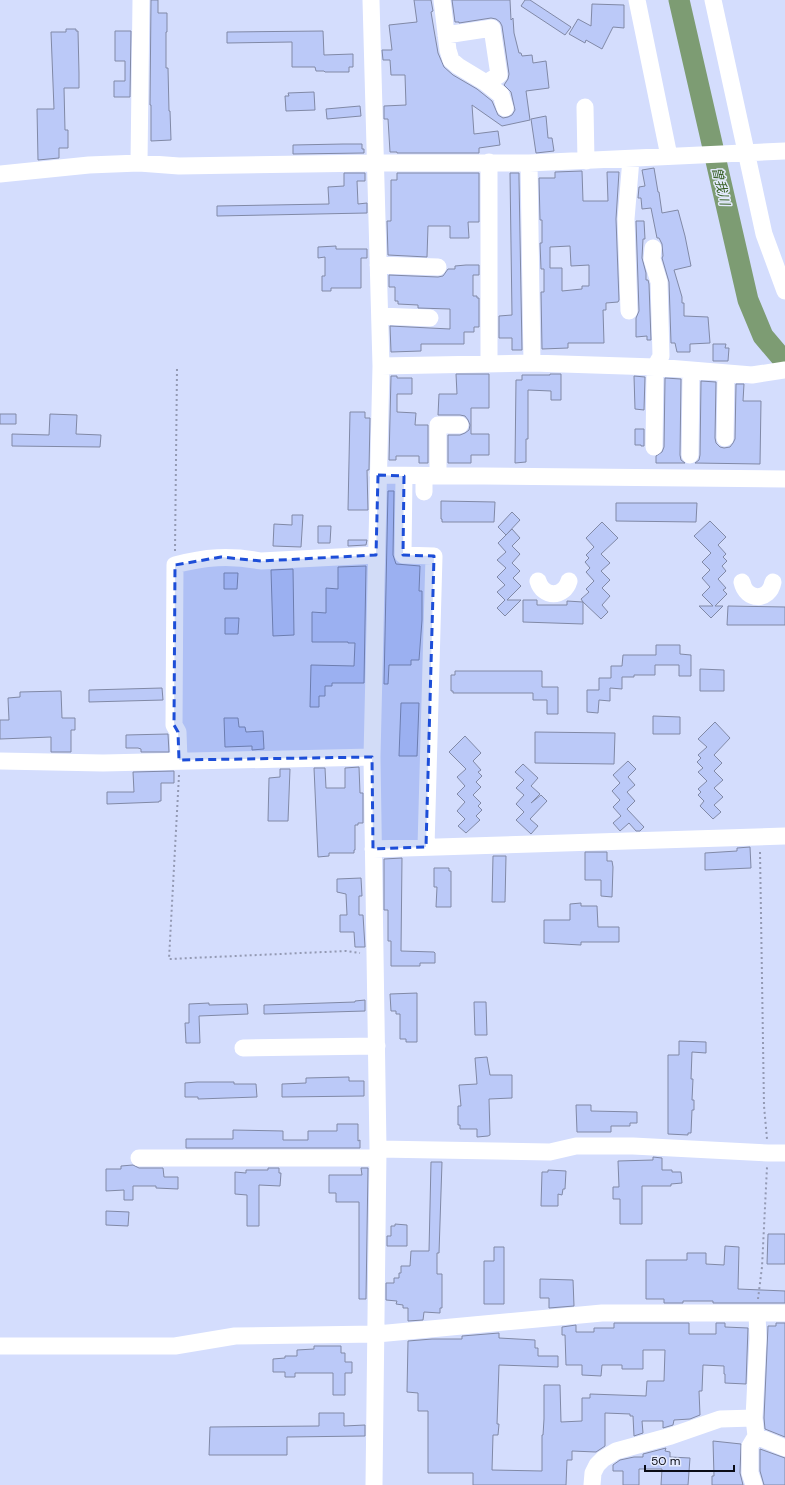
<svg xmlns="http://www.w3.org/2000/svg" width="785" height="1485" viewBox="0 0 785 1485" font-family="'DM Sans','Noto Sans JP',sans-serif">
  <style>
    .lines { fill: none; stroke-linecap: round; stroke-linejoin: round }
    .river { stroke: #7d9c73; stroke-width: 21 }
    .building { fill: #bbc9f8; stroke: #8189a6; fill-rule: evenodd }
    .path { stroke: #9399b3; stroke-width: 2; stroke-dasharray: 2 3; stroke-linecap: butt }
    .minor { stroke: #fff; stroke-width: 17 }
    .marked { fill: #1d4ed8; fill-opacity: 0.2; stroke: #1d4ed8; stroke-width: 3; stroke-dasharray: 8 5; stroke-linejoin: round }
    .labels { text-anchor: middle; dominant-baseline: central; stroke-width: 3; stroke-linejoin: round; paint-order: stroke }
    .water-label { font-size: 13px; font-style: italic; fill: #396228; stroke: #e5ebfe }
  </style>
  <rect width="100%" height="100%" fill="#d4ddfd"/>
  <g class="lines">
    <path class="river" d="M679,0L748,300L763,336L785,362"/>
  </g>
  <path class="building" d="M151,0H158V13H167V32H166V68H168L169,111H170L171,140L151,141V105H150Z
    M414,0H431L433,11L431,12L434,30L438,53L444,67L453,75L477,89L492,101L498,115L503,118L508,117L512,115L515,110L511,92L504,85L508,79L509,74L502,26L500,22L496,19L491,18L459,23V22H455L452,0H510L511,20L513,18L514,33L519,53H521L522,56L532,55L533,63L546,61L549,88L526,91L530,120L502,126L472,105L474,134L498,131L500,145L479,148V153H397V152H390L388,119H384V106L406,105L405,75H391L390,60H383L382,50H392L389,25L417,22Z
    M525,0H530L571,27L565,35L521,6Z
    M592,4L624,5V28L613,27L602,49L586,40L585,43L569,34L578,19L591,26Z
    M66,29H76V31H78L79,73V88H64L65,130H68V148H59V158L38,160L37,109H54L51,32H66Z
    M115,31H131L130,97H114V81H125V61H115Z
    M323,31L324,55L353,54V67H349V72H325L324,71H316L315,67H292V42L227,43V32Z
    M314,92L315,110L286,111L285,96H289L288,93Z
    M360,106L361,116L327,119L326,109Z
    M546,116L548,138H552L554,151L536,153L531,119Z
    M343,144H362V149H364V153L293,154V145Z
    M654,168L658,192H659L662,213L678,210L685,236L691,266L674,270L682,297V303H684V316L708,317L710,343L690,344V352H677L675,343H671L669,282L662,258L663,256L662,244L659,238H657L651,208L642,209L641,198H638L639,187L645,186L642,170Z
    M582,171L583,201H608L607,172H619L616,219L619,300L618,302L606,303V310H603L604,343H568V348L542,349L541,292H544V269H541L540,243H542V220H540L539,178H555V172ZM570,246L571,266L589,265V286H582V289L562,291V268H550V247Z
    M344,173H365V181H357L358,204L367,203V213L217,216V206L329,204L328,187L344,186Z
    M397,173H479V222H468L469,238H450V226H428L427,257L388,255L387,221H391V180H397Z
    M510,173H519V178L522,350H512V338H499V316L512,315Z
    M636,221H644L645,239H643L642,258L646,273V280H648L649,284L651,340H647V336L636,337V318L639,311Z
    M336,246V249H367V258H361V288H331V291H322V276H325V257L318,258V247Z
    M466,265H479V275H473V296H477V298H479V327H474V332H464V344H421V351L391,352L390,326L450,329V309L418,308V305L398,304V301H395V287H389V275L438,277L443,276L448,269H455V266Z
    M713,344H726L725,348H729L728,361H713Z
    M456,374H489V408H471V434H489V455H471V463H448V435H460L465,433L469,430L470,425L468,420L465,416L460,415H438L439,394H457Z
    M550,374H561V400H551V391L528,390V439H526V462L515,463L516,380H522V375H550Z
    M391,376H397V378H412V394H397V412L416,413L415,425H428V463H419V456H396V460H389Z
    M634,376L645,377L644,410L635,409Z
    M665,378L681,379L680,455L681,460L685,463H656V456L662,452L664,447Z
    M701,381L716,382L715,438L716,443L720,447L724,448L730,447L733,443L735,439L736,384H744L743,401H761L760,464L695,463L699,460L700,455Z
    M350,412H365V418H370L369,470H367L368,510H348Z
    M0,414H16V424H0Z
    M50,414L77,415L76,434L101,435L100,447L12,446V434L49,435Z
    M635,429H644V446H641V445H635Z
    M388,491H394L393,555L396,564L420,566L419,591H422V620L419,660H411V665H389L388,684H384Z
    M441,501L495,502L494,522H442V519H441Z
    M616,503H697L696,522L616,521Z
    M512,512L520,520L506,535L498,527Z
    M292,515H303L301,547L273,546L274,524L292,525Z
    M710,521L726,537L718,545L726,554L723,557L727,561L722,566L726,571L718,579L726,588L723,590L727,594L715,606H723L711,618L699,606H713L702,595L710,587L702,578L710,570L702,562L711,553L694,536Z
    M602,522L618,538L601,554L610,563L601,571L610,580L602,588L610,596L602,605L608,612L601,619L583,602V624L523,622V600H537V605H567V601L583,602L581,599L589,592L586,589L594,581L586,572L590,568L585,562L589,558L586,555L594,547L586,538Z
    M318,526H331L330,543H318Z
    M512,529L520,538L512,546L520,554L512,563L520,571L513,578L521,586L507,600H521L505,616L497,608L505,600L497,592L505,585L497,577L506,568L497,560L506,552L498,543Z
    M348,540H367L366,545L348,546Z
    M366,566L364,683H332V686H325V696H319V707H310L311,665L354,666L355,643H348V642H312V612L326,613V588L338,589V567Z
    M293,569L294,635L273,636L271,570Z
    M224,573H238L237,589H224Z
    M728,606L785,607V625H727Z
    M225,618H239L238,634H225Z
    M656,645H680V654L691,655V676H679V665H655V675H634V677H622V689L610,688V701L599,700L598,713L587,712V690H599V678H611V666H622L623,655H656Z
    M700,669L724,670V691H700Z
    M455,671H542V687H558V714H547V700H533V693H453V691H451V675H455Z
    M162,688L163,700L89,702V690Z
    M61,691L62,718H75V730H71V752H51V737L0,739V720H9L8,698L20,697V692Z
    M401,703H419L417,756H399Z
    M653,716L680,717V734H653Z
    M224,718H238L239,727H245L246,732L263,731L264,749L252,750V746L225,747Z
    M715,722L730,738L714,755L722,763L714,771L723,780L714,788L723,797L714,805L721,812L713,819L700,806L704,801L698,795L701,792L698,789L707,781L698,772L703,768L697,762L701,758L698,755L707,747L698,739Z
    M535,732L615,733L614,764L535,763Z
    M168,734L169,752H141V749L138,748H126V735Z
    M465,736L481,753L473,761L481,770L478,772L482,776L476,782L481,787L473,795L481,803L478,806L482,810L476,816L480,820L466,833L458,826L465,819L457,811L465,802L457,794L465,786L457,777L466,769L449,752Z
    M628,761L636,769L628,777L635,785L627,792L635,801L627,809L644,827L640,831H636L629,823L620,831L613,823L621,816L613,807L620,800L612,791L620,783L613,775Z
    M523,764L538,778L531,786L540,794L531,803L541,795L547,801L530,819L538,826L531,834L516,820L524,812L516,804L524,795L516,788L524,780L515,772Z
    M359,767L360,793H363V823H358V825H355V850H354V853H329V856L318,857L314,768H325L326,788H345V768Z
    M280,769H290L288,821H268L269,778L280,777Z
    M174,771V783H161V801H159V802L107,804V792H134L133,772Z
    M750,847L751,868L705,870V853L737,851V848Z
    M585,852H607V861H612L613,867L612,897L601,896V880H585Z
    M493,856H506L505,902H492Z
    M402,858L401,951L434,952L435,953V963H420V966H391V941H388V910H384V859Z
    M434,868H449V871H451V907H436L437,887H434Z
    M361,878L362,896H359V915H363L365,947H355L354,932H340V915H347L346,894L337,892V879Z
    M581,903V906H597L598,927H619V942H581V945L544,943V920H570V904Z
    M417,993V1042H406V1039H400V1014H396V1011H391L390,994Z
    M365,1000V1011L264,1014V1005L355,1002V1001Z
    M474,1002H486L487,1035H475Z
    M209,1003V1005L247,1004L248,1014L199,1016L200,1043H186L185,1023H189V1004Z
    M679,1041L706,1042V1053L692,1052L691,1079H693L692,1100H694V1110H692L691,1133H688V1135L668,1134V1055H679Z
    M487,1057L490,1075H512V1098L489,1099L490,1135L488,1136L477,1137V1129H460V1125H458V1106H461L459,1085L477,1084L475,1058Z
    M349,1077V1081H364V1096L282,1097V1084L306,1083V1078Z
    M197,1082H234V1084H256L257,1097L198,1099V1097H185V1083Z
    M576,1105H591V1111L637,1112V1123H630V1126H611V1132H577Z
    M337,1124H358V1141L360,1140V1148H186V1139H233V1130L283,1131V1140H308V1131H337Z
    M653,1157L662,1158V1170H672V1172H681L682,1183L671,1184V1186H642V1224H620V1199H613V1187H619L618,1161L653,1160Z
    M431,1162H442L439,1253H437V1274H442V1308H440V1313L424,1312L423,1320L408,1321V1308H403V1305L396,1304L397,1301L386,1300V1283H394V1278H399V1273H401V1266H410L411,1251H429Z
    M133,1165L139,1168H163L164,1177H178V1189L156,1188V1186H133V1200H124V1190L106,1191V1169H121V1166Z
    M268,1168H279V1173H281L280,1186L259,1185V1226H247V1195L235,1194V1172L246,1173V1170H268Z
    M361,1168H368L366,1299H359V1202H336V1193H329V1175H362Z
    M548,1170L566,1171L565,1189H563L562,1195L558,1194V1206H541L542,1172H548Z
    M106,1211L129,1212L128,1226L106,1225Z
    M395,1224L407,1225V1246H387V1236H391V1226H395Z
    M768,1234H785V1264H767Z
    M725,1246L739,1247L738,1289L785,1291V1303H713V1301H683V1303H664V1299H646V1260H687V1253H706V1264L724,1265Z
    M494,1247H504V1304H484V1261H494Z
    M540,1279L573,1280L574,1306L549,1308V1298H540Z
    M614,1323H689V1334H716V1323H725V1327L748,1328L746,1384L725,1383V1374H724V1366L703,1365L702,1391H699L700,1415L690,1419L674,1420L673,1425L663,1428V1421H642L643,1433L634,1436L633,1416H630V1414L605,1413V1446L596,1452L572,1451V1460H567L566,1485H473V1473H428V1411H418V1393L407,1392L408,1341L432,1339H462V1336L499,1333V1338L535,1340V1348H538V1356H558V1367L499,1365L497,1424H499L498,1435H493L492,1470L542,1471V1435H543L544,1419V1385H560L561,1422L582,1421V1398H590V1394L646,1396L647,1381H664L665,1350H643V1369H622V1365H602L601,1376L582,1375V1365H566L565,1335H562V1327L576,1325V1332H594V1328H614Z
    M776,1323H785V1437L765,1429L764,1418L768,1326H776Z
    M314,1346H341V1353H345V1362H352V1373H345V1395H333V1373H295V1377H285V1372H273V1359L285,1358V1356H297V1350L314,1349Z
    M319,1413H344V1426L365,1425V1436L287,1437V1455H209L210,1427L319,1426Z
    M713,1441L741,1444L740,1473L743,1485H712V1476H714Z
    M666,1448L665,1451L670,1452V1457L690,1458L688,1485H661L662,1469H639V1485H623V1471H613V1465L620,1460L634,1457H643V1454Z
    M760,1449L785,1458V1485H764L760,1471Z"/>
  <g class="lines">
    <path class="path" d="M175,551L177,369
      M179,775L169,959L346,951L360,953
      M760,852L764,1106L767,1139
      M758,1299L762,1267L767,1167"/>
    <path class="minor" d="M371,0L381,366L372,757L378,1149L374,1485
      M442,0L448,50L451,60L458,66L486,83L501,95L505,108
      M637,0L669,156
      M713,0L764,234L785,291
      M446,35L492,28L499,75L486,83
      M585,107L586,161
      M489,162V364
      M139,163L141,0
      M529,163L532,363
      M0,174L89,165L139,163L179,166L375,163H529L785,151
      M653,248L652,259L659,282L661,356L655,367L654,447
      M378,265L438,267
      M629,311L626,219L631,159
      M380,316L430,318
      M381,366L532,363L655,367L752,375L785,370
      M725,438L726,373
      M690,455L691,370
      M378,475L785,479
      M404,476L403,555L434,556L426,847
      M438,476V425H460
      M424,492V476
      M538,581C543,598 564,598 569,581
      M742,582C746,601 769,602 773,582
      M179,760L178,732L174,725L175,565C205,557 229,555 261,561L376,555
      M0,761L103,763L372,757
      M373,849L785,836
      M243,1048L377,1046
      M378,1149L550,1152L576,1146H633L768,1153H785
      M139,1158H378
      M0,1346H175L235,1336L377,1334L602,1313H785
      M756,1436L785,1448
      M592,1485L593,1473L597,1465L603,1459L616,1451L671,1436L720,1419L754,1418
      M754,1485L750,1473V1446L756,1436L754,1418L758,1338L757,1314"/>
  </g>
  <path class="marked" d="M378,475L404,476L403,555L434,556L426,847L373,849L372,757L179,760L178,732L174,725L175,565L221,557L261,561L376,555Z"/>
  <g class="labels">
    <g class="water-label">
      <text transform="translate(721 186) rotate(77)">曽我川</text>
    </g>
  </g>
  <path d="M645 1465v6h89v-6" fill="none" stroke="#0a0c17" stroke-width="2"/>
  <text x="651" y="1465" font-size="12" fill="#0a0c17" stroke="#e5ebfe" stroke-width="3" paint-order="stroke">50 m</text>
</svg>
